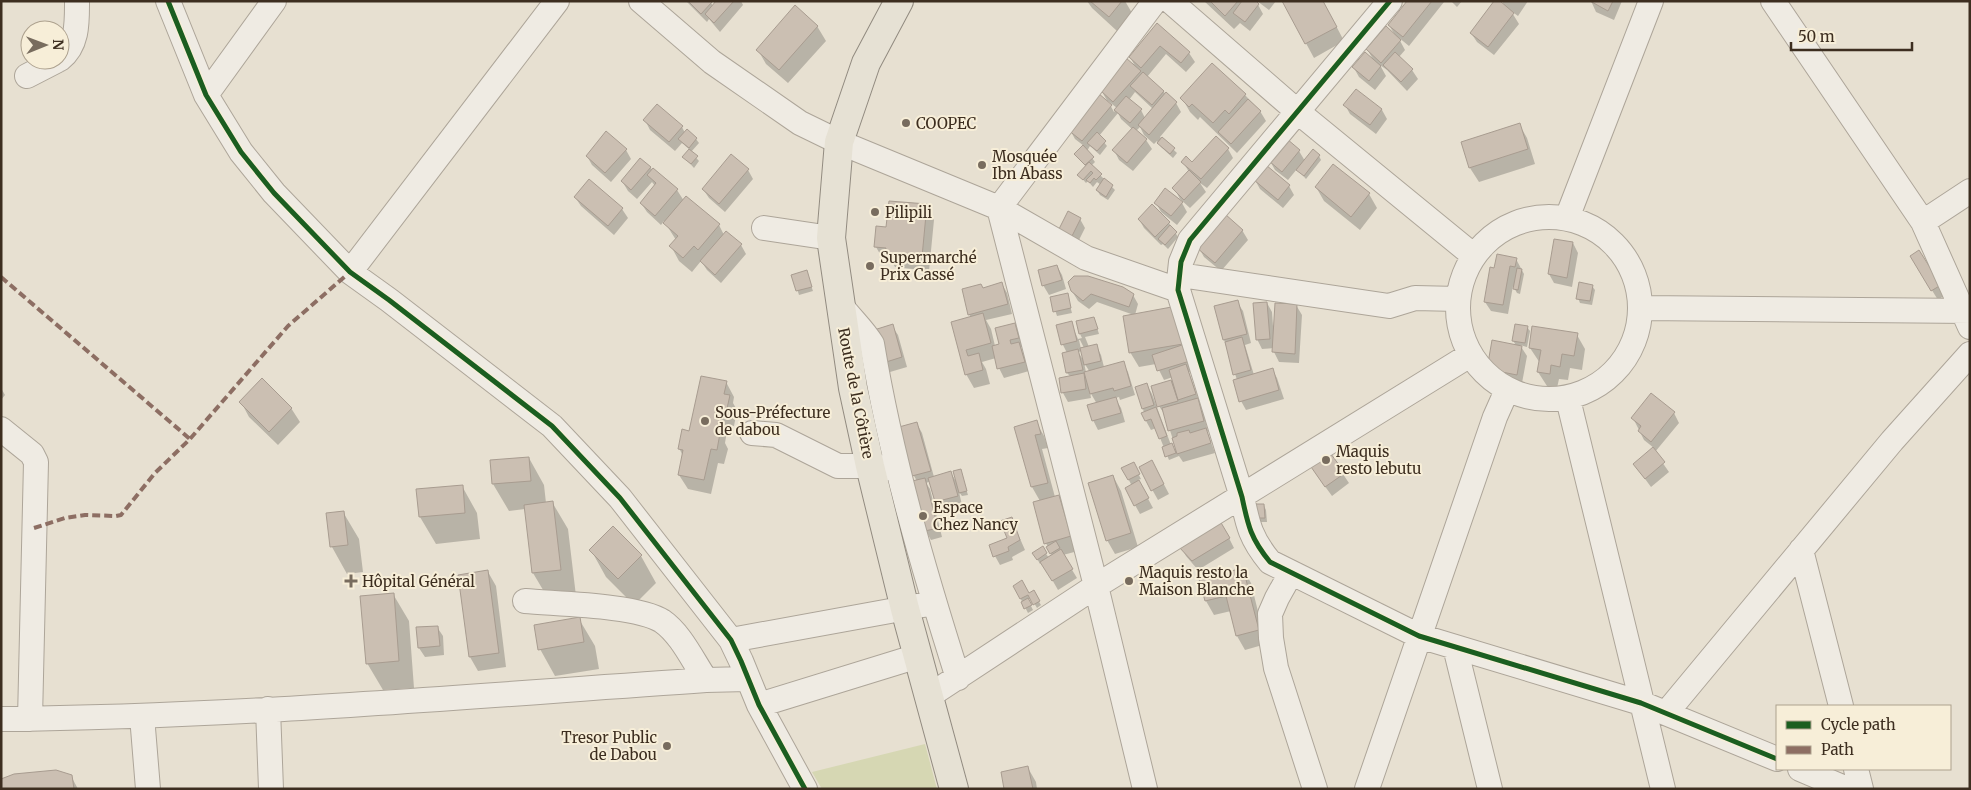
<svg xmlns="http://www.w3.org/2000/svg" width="1971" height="790" viewBox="0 0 1971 790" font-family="Merriweather,serif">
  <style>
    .green { fill: #d6d7b3 }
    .shadow { fill: #0003; fill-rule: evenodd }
    .building { fill: #cbbfb2; stroke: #a89c90 }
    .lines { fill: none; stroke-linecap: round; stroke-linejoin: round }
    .minor-casing { stroke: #ada599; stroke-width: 26 }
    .major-casing { stroke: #928b80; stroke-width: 30 }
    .minor { stroke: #efebe3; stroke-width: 24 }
    .major { stroke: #e6e1d4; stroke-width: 28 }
    .quiet { stroke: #8d6e63; stroke-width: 4; stroke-dasharray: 8 4; stroke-linecap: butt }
    .cycleway-casing { stroke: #f7eed8; stroke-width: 8 }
    .cycleway { stroke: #1b5e20; stroke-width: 5 }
    .poi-dot { fill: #786c5e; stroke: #f7eed8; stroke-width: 2 }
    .labels { text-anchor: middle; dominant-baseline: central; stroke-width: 4; stroke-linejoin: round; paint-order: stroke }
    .poi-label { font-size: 15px; fill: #3d2e20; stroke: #f7eed8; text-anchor: start }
    .street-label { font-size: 15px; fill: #3d2e20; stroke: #f7eed8 }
  </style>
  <rect width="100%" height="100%" fill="#e7e0d1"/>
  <path class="green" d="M925,744L937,789H822L812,772Z"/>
  <path class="shadow" d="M686,1H710L713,6L718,1H741L743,5L720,32L709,19L707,22Z
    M1087,1H1125L1132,13L1117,31L1092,8Z
    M1204,1H1256L1263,14L1250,31L1240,23L1234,29Z
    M1257,1H1276L1269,10Z
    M1283,1H1323L1344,41L1314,58Z
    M1409,1L1444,2L1409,46L1398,37L1405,50L1399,57L1412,70L1418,79L1407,91L1387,70L1380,65L1386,76L1375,90L1359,77L1354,68L1374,61L1367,49L1396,37L1389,25Z
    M1451,1H1462L1457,7Z
    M1502,1H1528L1518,16L1511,11L1519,24L1494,55L1477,42L1471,33L1505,7Z
    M1591,1H1622L1614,20L1596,12Z
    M1158,25L1189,53L1195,62L1186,72L1166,54L1147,77L1176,103L1181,112L1160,137L1177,153L1173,158L1161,147L1157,141L1154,144L1144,135L1140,127L1136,131L1146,140L1152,149L1133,171L1119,160L1114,150L1132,129L1121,119L1118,113L1099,136L1107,146L1100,155L1090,146L1087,151L1095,162L1091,166L1115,190L1108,200L1100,195L1097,190L1101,185L1097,182L1093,187L1088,181L1086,183L1079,175L1086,167L1076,154L1084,146L1075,139L1070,130L1109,104L1101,90L1136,68L1130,57ZM1135,92L1153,109L1145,118L1141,110L1129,100ZM1108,101L1117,108L1114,112Z
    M817,26L826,41L788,83L766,64L758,50Z
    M1212,65L1245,95L1260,111L1266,121L1237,153L1200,117L1198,120L1190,112L1182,98Z
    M1356,91L1382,110L1387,119L1376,134L1350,114L1345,105Z
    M645,120L682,127L685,133L687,131L696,139L699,143L691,152L699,161L694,168L684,157L690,150L682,143L675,151L650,130Z
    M1519,124L1527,138L1535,164L1479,182L1470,168L1462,143Z
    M1228,149L1233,158L1207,188L1200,183L1206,192L1190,208L1180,199L1174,188L1189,172L1183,162L1192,164Z
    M626,150L631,159L611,182L592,165L587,156Z
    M1299,151L1305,161L1319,156L1321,160L1306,179L1297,169L1288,180L1275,170L1270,161Z
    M641,160L677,190L684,201L719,225L724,235L741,245L746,254L721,283L707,270L701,261L692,272L679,261L671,246L676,240L664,221L661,225L647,212L641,203L655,186L652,182L637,199L628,191L622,181Z
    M748,170L753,179L725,212L709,198L703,189Z
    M589,180L622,209L628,218L614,235L581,206L575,197Z
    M1255,180L1289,186L1294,195L1283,208L1260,189Z
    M1316,187L1369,194L1377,208L1360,230L1324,201Z
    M1156,203H1182L1187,212L1177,225L1161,212Z
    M926,206L934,220L929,271L895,267L892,262L884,261L876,247L887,228Z
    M1080,219L1085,228L1076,246L1059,231Z
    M1139,219L1169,223L1178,237L1168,249L1163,244L1161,245L1144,228Z
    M1242,230L1248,240L1221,271L1204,257L1199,248Z
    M1573,243L1578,253L1572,287L1554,283L1549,274Z
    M1919,252L1945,295L1938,300L1917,266Z
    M1516,259L1524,274L1520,294L1517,293L1513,286L1508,314L1491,311L1485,302L1495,269Z
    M1057,266L1062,275L1066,289L1049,295L1043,285Z
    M806,272L813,291L799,295L793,276Z
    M1002,284L1007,293L1012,314L986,320L991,329L995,346L1000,345L1015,324L1020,333L1023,347H1021L1029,371L1004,378L999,368L996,358L982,362L986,369L990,384L974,388L966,374L953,322L971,318L969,314L983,289Z
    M1592,286L1595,290L1592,305L1580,303L1578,298Z
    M1072,291L1133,295L1138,304L1135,315L1176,308L1194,371L1189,372L1202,409L1208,431H1207L1215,453L1183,462L1179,456L1169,460L1156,428L1151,430L1146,421L1143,409L1147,385L1152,394L1171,445L1177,452L1165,415L1159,406L1152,387L1173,380V377L1164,380L1156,364L1139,367L1130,352L1134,315L1097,302L1089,309L1078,301Z
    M1067,295L1072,313L1057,316L1051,298Z
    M1237,302L1243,311L1251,343L1245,345L1254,375L1272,369L1277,378L1284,399L1246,410L1241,401L1237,380L1224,340Z
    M1267,303L1272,312L1273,326L1296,305L1302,315L1299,363L1279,362L1274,352V348L1262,349L1257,339Z
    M1094,318L1099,334L1085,337L1089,347L1096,345L1101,355L1104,367L1123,363L1128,372L1135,395L1120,400L1119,397L1115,398L1121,408L1125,422L1098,430L1093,420L1097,404L1090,392L1091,398L1068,402L1063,393L1070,376L1067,373V353L1063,345L1058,326L1071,323L1078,339L1082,338L1080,334ZM1079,340H1080L1084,348L1081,349ZM1082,351L1084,361L1078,352ZM1084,363L1088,369L1089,371L1086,372Z
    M892,326L898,335L907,367L890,372L884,362Z
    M1527,327L1530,331L1527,347L1520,345L1527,356L1522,383L1494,378L1488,369L1516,346L1513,340Z
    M1577,335L1585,349L1582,370L1570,368L1568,380L1559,379L1557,388L1547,386L1538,372L1540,363L1530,348Z
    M726,382L734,397L733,403L737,410L734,426L728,425L725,443L728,449L724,464L718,463L711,494L688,489L679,475L683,456L679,448Z
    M1,388L5,395L1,400Z
    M241,402L291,408L300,422L278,445L249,417Z
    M1674,413L1679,423L1655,452L1669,472L1651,487L1634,464L1654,448L1644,440L1633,418Z
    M1036,422L1044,436L1048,448L1042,449L1055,497L1058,496L1066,510L1078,551L1063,555L1077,578L1058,590L1042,562L1040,564L1034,553L1042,548L1049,558L1052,556L1046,543L1040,501L1032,487L1015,428Z
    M917,424L922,433L934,477L951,473L957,483L960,470L968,495L962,496L959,492L962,505L941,511L936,502L931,481L926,483L930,489L942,537L931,540L926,531L917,481L914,476Z
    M1328,452L1349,483L1332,496L1316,474Z
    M529,458L544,485L546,503L552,502L568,529L576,596L549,600L533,573L525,509L509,511L493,484Z
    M1133,464L1141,479L1138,480L1153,508L1140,514L1135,505L1132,486L1123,469Z
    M1140,468L1157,471L1169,494L1158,500Z
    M1113,476L1121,491L1138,547L1115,554L1107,540Z
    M462,486L477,513L480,539L436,544L420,517Z
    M1264,506L1266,510L1267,522H1259L1256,518Z
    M343,512L359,539L363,572L347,574L332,547L328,514Z
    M1011,518L1025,550L1012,557L1013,560L1000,565L995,556L1008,539Z
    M1229,538L1234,548L1198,570L1186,556L1181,547Z
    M591,550L641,556L656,583L634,605L606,577Z
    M1243,569L1251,583L1266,644L1245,650L1237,636L1231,611L1214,615L1206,601L1201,580Z
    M488,572L496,586L506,667L478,671L470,657Z
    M1014,586L1029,594L1033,592L1041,605L1037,608L1031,598L1028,600L1033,610L1028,613Z
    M393,594L409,621L414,688L383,690L367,663Z
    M579,619L595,646L599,669L555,676L540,649Z
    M437,627L443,636L444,655L425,657L419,648Z
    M1028,768L1036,782L1037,789H1006Z
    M71,776L78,789H1Z"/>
  <path class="building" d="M688,1H712V2L701,14Z
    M716,1H734L714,23L705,14Z
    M1090,1H1122L1109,17Z
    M1210,1H1238L1225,16Z
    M1242,1H1256L1259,4L1245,22L1233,13Z
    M1282,1H1323L1337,27L1305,44Z
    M1407,1H1432L1403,37L1388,25Z
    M1494,1H1500L1514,13L1488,47L1470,33Z
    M1590,1H1613L1608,11Z
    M795,5L818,26L779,70L756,50Z
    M1157,23L1190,52L1181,63L1160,46L1141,68L1129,57Z
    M1386,26L1401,40L1381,63L1366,49Z
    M1365,52L1381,66L1369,81L1352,67Z
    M1395,52L1413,69L1401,82L1383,65Z
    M1126,58L1141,71L1113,102L1100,90Z
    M1212,63L1246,94L1229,114L1225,110L1213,123L1192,104L1189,107L1180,98Z
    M1143,72L1164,91L1152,105L1130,86Z
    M1356,89L1382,109L1370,125L1343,105Z
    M1166,92L1177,102L1149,135L1138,125Z
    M1098,93L1112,105L1082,141L1068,130Z
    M1126,96L1142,109L1130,123L1114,110Z
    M1248,99L1261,111L1231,144L1218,132Z
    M657,104L683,126L669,142L643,120Z
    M1520,123L1528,149L1469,168L1461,142Z
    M1133,127L1147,139L1127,163L1112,150Z
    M687,129L697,138L689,148L678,139Z
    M606,131L627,149L605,173L586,156Z
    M1097,132L1106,141L1097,151L1087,143Z
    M1216,136L1229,148L1201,179L1181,162L1186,156L1192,162Z
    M1162,137L1175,148L1170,154L1157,143Z
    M1287,139L1300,150L1282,172L1269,161Z
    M1083,145L1094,157L1085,165L1074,154Z
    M689,149L698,156L691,164L682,157Z
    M1313,149L1320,155L1304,176L1296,170Z
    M731,154L749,169L719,204L702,189Z
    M640,158L651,167L631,190L621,181Z
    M1089,162L1102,174L1096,180L1094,178L1090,183L1086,180L1093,173L1091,171L1083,180L1077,175Z
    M1333,164L1370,193L1351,217L1315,187Z
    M1266,165L1290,185L1278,200L1254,180Z
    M653,168L678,189L655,216L640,203L656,183L647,175Z
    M1189,170L1201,182L1184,200L1172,188Z
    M1104,178L1113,185L1106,197L1096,190Z
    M589,179L623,208L608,226L574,197Z
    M1165,188L1183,202L1171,216L1154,203Z
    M686,196L720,224L698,250L694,246L683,258L669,246L678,236L663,223Z
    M889,201L927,204L922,257L885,253L886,248L874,247L876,226L886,227Z
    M1152,204L1170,222L1155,237L1138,219Z
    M1068,211L1081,218L1071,238L1058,231Z
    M1225,214L1243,230L1215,263L1197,248Z
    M1170,225L1177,232L1165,245L1158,239Z
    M726,231L742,244L715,275L700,261Z
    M1554,239L1573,242L1567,278L1548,274Z
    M1919,250L1941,285L1931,291L1910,256Z
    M1497,254L1517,258L1515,267L1510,266L1503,305L1484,302L1490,267L1494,268Z
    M1057,265L1062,280L1042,286L1038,270Z
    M1517,268L1522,269L1518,290L1513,289Z
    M807,270L812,287L796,291L791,275Z
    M1074,276H1088L1123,287L1134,294L1129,307L1091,294L1083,301L1071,291L1068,282Z
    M1002,282L1008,304L968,315L962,289L981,284L983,288Z
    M1579,282L1593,285L1590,301L1576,299Z
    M1068,293L1071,308L1053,312L1050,297Z
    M1238,300L1247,334L1223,340L1214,306Z
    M1267,302L1270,339L1256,340L1253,303Z
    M1275,303L1297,304L1295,354L1272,352Z
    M1177,306L1183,344L1129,353L1123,316Z
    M983,313L991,343L966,350L968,356L979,353L983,370L965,375L951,322Z
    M1094,317L1098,329L1079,334L1076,321Z
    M1072,321L1077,341L1061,345L1056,325Z
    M1015,323L1019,338L1010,340L1011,344L1019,342L1025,362L997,369L992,346L999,344L995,328Z
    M893,324L902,357L883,363L874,330Z
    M1515,324L1528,326L1525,343L1512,341Z
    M1532,326L1578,333L1574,356L1562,354L1560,367L1551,365L1550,374L1537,372L1541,350L1529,348Z
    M1242,337L1251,370L1233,375L1225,342Z
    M1492,340L1522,346L1517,375L1487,369Z
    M1097,344L1101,361L1084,365L1080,348Z
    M1185,344L1190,361L1157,371L1152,355Z
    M1078,349L1083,370L1066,373L1062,353Z
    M1124,361L1131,386L1114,391L1113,388L1090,394L1084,372Z
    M1186,364L1196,394L1178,400L1169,370Z
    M1273,368L1279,390L1239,402L1233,380Z
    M1084,373L1086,389L1061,393L1059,378Z
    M701,376L727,381L724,394L730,395L726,413L721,411L716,432L720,433L717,450L711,449L704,480L678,475L683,450L678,449L682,429L689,431Z
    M262,378L292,408L269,432L239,402Z
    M1171,380L1178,401L1157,407L1151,386Z
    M1147,383L1154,405L1142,409L1135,387Z
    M1651,393L1675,412L1651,442L1638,431L1641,426L1631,418Z
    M1116,397L1121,413L1092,421L1087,405Z
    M1198,398L1204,421L1168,431L1162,408Z
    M1156,407L1167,436L1159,439L1151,419L1145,421L1141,413Z
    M1037,420L1041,434L1035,435L1048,483L1031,487L1014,427Z
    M917,422L931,471L912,476L899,427Z
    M1206,428L1211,443L1177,454L1172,438L1177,436V433L1189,430L1190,433Z
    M1172,443L1176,453L1165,457L1162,447Z
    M1653,447L1665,462L1645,479L1633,464Z
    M1328,450L1345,473L1325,487L1309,464Z
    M529,457L531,481L492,484L490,460Z
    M1152,460L1164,484L1151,491L1139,467Z
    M1134,462L1140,474L1128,480L1121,468Z
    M961,469L967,491L959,493L953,471Z
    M951,471L958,496L935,502L928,478Z
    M1113,475L1131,533L1106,541L1088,483Z
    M925,478L938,528L925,531L912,481Z
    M1139,480L1149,498L1134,506L1125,488Z
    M463,485L465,513L419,517L416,489Z
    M1059,495L1071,536L1044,544L1033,502Z
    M553,501L561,570L532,573L524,505Z
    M1255,504H1264L1265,518H1255Z
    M344,511L348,545L330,547L326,513Z
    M1012,517L1020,540L1008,547L1009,551L993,557L989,545L1007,538L1000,521Z
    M1220,521L1230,538L1192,561L1179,547Z
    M613,526L642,555L618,579L589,550Z
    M1056,541L1060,548L1050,554L1046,547Z
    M1043,546L1047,553L1037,560L1032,553Z
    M1061,549L1073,569L1052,581L1040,562Z
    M1243,568L1259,630L1236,636L1226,596L1205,601L1199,579Z
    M488,570L499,653L469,657L458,575Z
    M1022,580L1029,593L1034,590L1040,601L1033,605L1028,595L1020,599L1013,586Z
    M394,593L399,661L366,664L360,596Z
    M1028,598L1032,605L1024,609L1021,602Z
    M580,617L584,642L538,650L534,625Z
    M438,626L440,646L418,648L416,627Z
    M1028,766L1033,789H1004L1001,772Z
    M56,770L72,775L74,789H1V779L14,774Z"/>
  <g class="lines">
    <g class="minor-casing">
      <path id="minor" d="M168,1L206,95L241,152L274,193L350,272L389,300L552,426L620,498L731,640L741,661L759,705L805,789
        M641,1L712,62L800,123L839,142L999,208L1086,258L1178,290
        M1170,1L1298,112L1474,256
        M1390,1L1190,240L1181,262L1178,290L1242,497C1248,526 1251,539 1270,562L1419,636L1641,703L1777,759
        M1773,1L1923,222L1970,327
        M60,59C78,45 77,22 77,1
        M27,76L58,60
        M206,95L274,1
        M999,208L1096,586L1145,789
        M999,208L1155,1
        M1458 308a91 91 0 1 1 182 0a91 91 0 1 1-182 0Z
        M1567,218L1651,1
        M1923,222L1970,191
        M764,228L831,238
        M350,272L557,1
        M1180,275L1389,306L1415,298L1458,299
        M840,304C850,318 863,329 872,344C891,458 923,568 958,678
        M1641,308L1970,311
        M1568,399L1663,789
        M1,429L32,454L36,462L30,719
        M752,433L776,435L838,466H870L888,468
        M1801,550L1841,706
        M1291,573L1277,598L1270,614L1271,638L1276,668L1315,789
        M525,601C557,604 637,605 662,621C681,634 693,661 706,680
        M731,640L923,605
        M1455,647L1490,789
        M929,696L1096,586L1470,355
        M759,705L918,656
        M268,709L271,789
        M1667,712L1892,441L1970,354
        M142,716L148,789
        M1,719C236,717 471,696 706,680L747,679
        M1800,769L1847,789
        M1856,769L1861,789
        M1367,789L1495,417L1507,390"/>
    </g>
    <g class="major-casing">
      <path id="major" d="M899,1L866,63L839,142L831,238L853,388L870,466L905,609L954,789"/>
    </g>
    <use href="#minor" class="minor"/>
    <use href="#major" class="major"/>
    <path class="quiet" d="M1,277L190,439
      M34,528L65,518L85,515L116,516L121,515L155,473L190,439L288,326L350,272"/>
    <g class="cycleway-casing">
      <path id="cycleway" d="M168,1L206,95L241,152L274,193L350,272L389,300L552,426L620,498L731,640L741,661L759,705L805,789
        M1390,1L1190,240L1181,262L1178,290L1242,497C1248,526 1251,539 1270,562L1419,636L1641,703L1777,759"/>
    </g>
    <use href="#cycleway" class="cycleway"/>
  </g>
  <g class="poi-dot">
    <circle cx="906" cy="123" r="5"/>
    <circle cx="982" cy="165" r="5"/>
    <circle cx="875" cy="212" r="5"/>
    <circle cx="870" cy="266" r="5"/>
    <circle cx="705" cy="421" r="5"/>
    <circle cx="1326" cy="460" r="5"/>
    <circle cx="923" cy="516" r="5"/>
    <path d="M348.5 573.5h5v5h5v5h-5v5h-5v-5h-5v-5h5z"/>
    <circle cx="1129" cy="581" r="5"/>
    <circle cx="667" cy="746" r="5"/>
  </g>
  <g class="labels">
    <g class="poi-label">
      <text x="916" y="123">COOPEC</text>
      <text x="992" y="156">Mosquée<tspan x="992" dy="17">Ibn Abass</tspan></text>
      <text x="885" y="212">Pilipili</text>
      <text x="880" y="257">Supermarché<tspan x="880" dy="17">Prix Cassé</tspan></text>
      <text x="715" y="412">Sous-Préfecture<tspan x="715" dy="17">de dabou</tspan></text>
      <text x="1336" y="451">Maquis<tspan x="1336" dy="17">resto lebutu</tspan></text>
      <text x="933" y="507">Espace<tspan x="933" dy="17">Chez Nancy</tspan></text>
      <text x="1139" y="572">Maquis resto la<tspan x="1139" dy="17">Maison Blanche</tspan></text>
      <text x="362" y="581">Hôpital Général</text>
      <text x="657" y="737" text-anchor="end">Tresor Public<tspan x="657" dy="17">de Dabou</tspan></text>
    </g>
    <g class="street-label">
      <text transform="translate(856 393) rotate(79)">Route de la Côtière</text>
    </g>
  </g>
  <rect width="1971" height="790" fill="none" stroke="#3d2e20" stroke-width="5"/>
  <rect x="1776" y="705" width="175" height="65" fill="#f7eed8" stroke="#ada18e"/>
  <rect x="1786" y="721" width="25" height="8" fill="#1b5e20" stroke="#ada18e"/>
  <text x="1821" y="730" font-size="15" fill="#3d2e20">Cycle path</text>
  <rect x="1786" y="746" width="25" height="8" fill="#8d6e63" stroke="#ada18e"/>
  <text x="1821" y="755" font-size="15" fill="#3d2e20">Path</text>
  <g transform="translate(45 45) rotate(89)"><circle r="24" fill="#f7eed8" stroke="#ada18e"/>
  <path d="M0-4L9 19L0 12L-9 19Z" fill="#786c5e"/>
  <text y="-8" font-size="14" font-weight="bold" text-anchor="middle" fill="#3d2e20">N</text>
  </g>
  <path d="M1791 42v8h121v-8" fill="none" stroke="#3d2e20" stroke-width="2.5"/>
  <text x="1798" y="42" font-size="15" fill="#3d2e20" stroke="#f7eed8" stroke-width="4" paint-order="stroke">50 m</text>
</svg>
